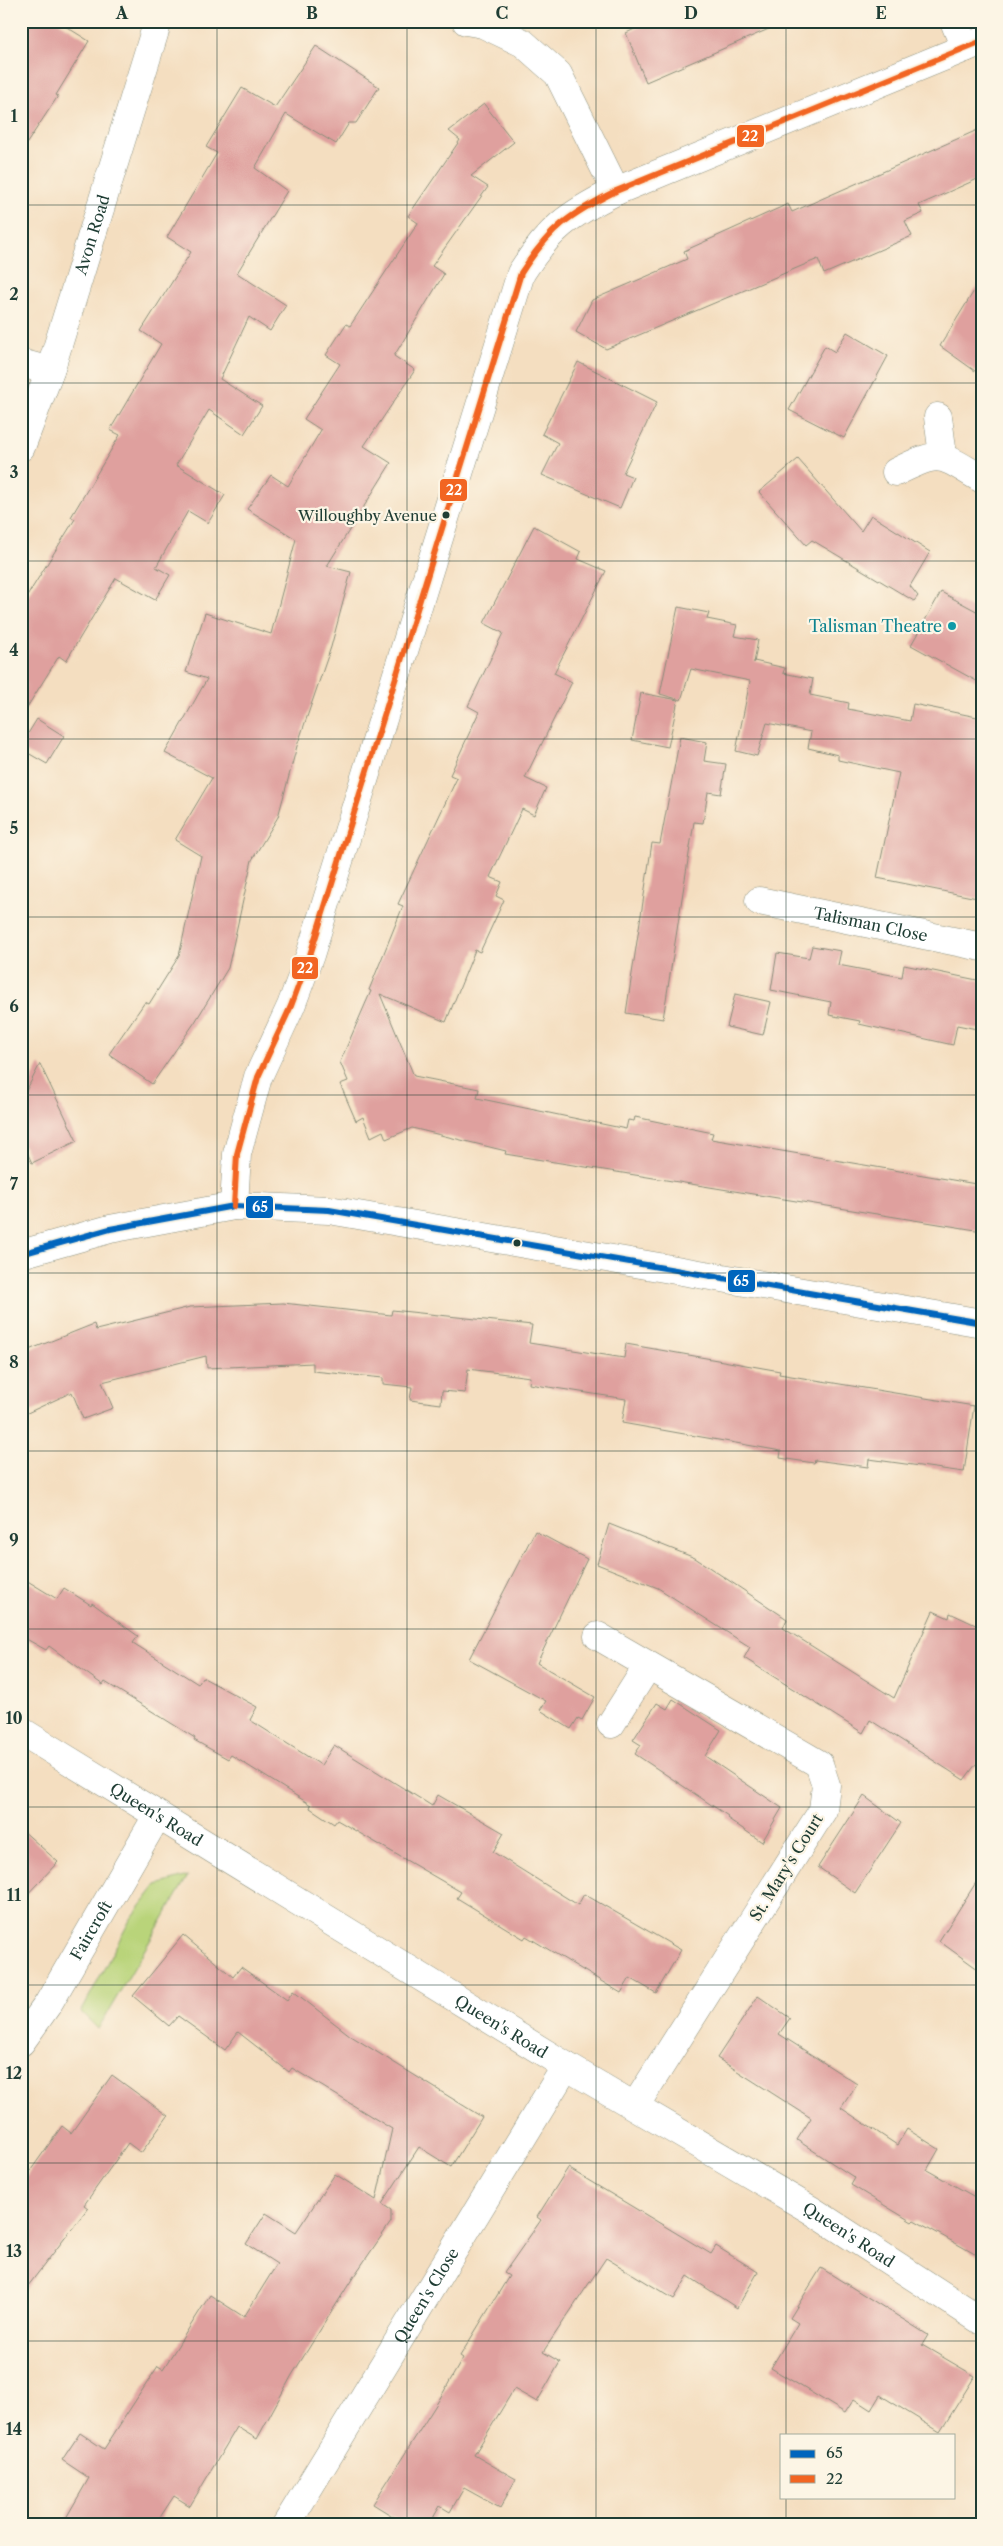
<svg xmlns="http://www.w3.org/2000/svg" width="1003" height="2546" viewBox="0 0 1003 2546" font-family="'Libre Caslon Text',serif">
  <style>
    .green { fill: #b9d47a; stroke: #6c8857 }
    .building { fill: #dfa09e }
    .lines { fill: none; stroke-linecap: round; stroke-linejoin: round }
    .minor-casing { stroke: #8a8e7a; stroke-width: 29 }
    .minor { stroke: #fff; stroke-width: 28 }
    .bus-1-casing { stroke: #fcf5e5; stroke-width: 10 }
    .bus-2-casing { stroke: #fcf5e5; stroke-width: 10 }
    .bus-1 { stroke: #0065bd; stroke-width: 6 }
    .bus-2 { stroke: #f26522; stroke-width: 6 }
    .grid { fill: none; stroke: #1f3d34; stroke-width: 1; stroke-opacity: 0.55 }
    .bus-dot { fill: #1f3d34; stroke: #fcf5e5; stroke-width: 2 }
    .culture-dot { fill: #0f9aa8; stroke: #fcf5e5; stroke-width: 2 }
    .labels { text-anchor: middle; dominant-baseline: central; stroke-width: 4.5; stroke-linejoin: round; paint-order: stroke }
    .bus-label { font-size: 15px; fill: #1f3d34; stroke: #fcf5e5; text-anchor: end }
    .street-label { font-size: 16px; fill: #1f3d34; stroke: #fcf5e5 }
    .culture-label { font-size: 16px; fill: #0d838f; stroke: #fcf5e5; text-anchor: end }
    .line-badge { stroke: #fcf5e5; stroke-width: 2 }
    .badge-label { font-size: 14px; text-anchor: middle; font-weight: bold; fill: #fff }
    .neatline { fill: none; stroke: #1f3d34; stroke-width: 2 }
    .grid-label { font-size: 16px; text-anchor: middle; font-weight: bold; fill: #1f3d34 }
  </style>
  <rect width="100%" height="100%" fill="#fcf5e5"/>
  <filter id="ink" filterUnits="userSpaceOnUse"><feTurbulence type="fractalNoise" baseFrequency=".02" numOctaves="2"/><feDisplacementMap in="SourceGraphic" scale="10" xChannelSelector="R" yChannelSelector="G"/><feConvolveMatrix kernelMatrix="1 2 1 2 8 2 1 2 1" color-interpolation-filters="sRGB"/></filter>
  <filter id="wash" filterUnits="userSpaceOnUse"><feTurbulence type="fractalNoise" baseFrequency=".0096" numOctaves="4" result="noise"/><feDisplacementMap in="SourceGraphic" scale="20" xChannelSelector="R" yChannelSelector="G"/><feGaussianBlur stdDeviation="1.12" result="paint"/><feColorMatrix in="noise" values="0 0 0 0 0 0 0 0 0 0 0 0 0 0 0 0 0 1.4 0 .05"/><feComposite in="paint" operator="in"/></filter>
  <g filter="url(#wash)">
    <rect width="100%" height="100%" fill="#f4dec0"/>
    <path class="green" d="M188,1876L98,2029L81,2012L130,1920L157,1885Z"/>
    <g id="blocks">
      <path class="building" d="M21,21H57L89,41L56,95L58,96L21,152Z
        M652,21H785V22L646,82L626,33Z
        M316,46L379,87L356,123H349L336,144L286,114L255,168L287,191L237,273L286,305L270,331L249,317L220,379L262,406L244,434L209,410L176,465L225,495L208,523L188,511L156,567L170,575L155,600L116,578L66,661L59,656L21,717V606L75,519L71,517L120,435L110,430L161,344L141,331L191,252L167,237L217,153L206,147L242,88L275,107Z
        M484,104L514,142L471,176L488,187L432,266L444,274L394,356L415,370L364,446L391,463L327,566L351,572L331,647L297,746L278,817L252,860L228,968L195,1022L152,1084L109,1054L145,1002L149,1004L179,956L201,856L175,840L212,778L165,753L207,679L186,672L205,613L271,634L296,539L247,509L271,475L288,486L321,430L304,419L340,364L326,355L346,324L350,326L418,223L408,216L460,140L449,131Z
        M982,128V177L919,205L923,213L905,221L912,236L824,274L818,259L606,349L576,332L592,300L687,259L684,251L788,204L792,212Z
        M982,278V376L940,346Z
        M847,332L888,356L844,438L789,410L825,346L835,352Z
        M578,362L657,402L623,473L633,477L620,508L542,475L558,443L542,434Z
        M798,459L861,531L871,515L930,552L910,586L918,596L914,601L812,540L806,545L759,492Z
        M534,526L581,552L578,559L606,571L554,673L572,682L525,778L546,788L534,815L522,809L490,877L502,882L496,896L504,900L480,952L475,950L446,1022L380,994L414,1076L479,1089L477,1098L626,1129L628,1120L634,1121L635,1117L713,1133L711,1139L982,1185V1231L505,1154L506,1151L412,1128L386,1139L383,1131L371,1137L363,1117L356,1121L340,1084L348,1081L340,1062L371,991L369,990L403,906L398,904L457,778L450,775L479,712L468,706L503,633L484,623Z
        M941,592L982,614V684L911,645Z
        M678,607L709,613L707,619L737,625L734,636L758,640L754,663V661L785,668L783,673L813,679L810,695L849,703L848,709L910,721L913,704L982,718V899L877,878L899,773L838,760V755L808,748L811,732L767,723L757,756L736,751L750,681L691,669L681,700L660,694Z
        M641,693L678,700L668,747L632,740Z
        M37,719L64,736L47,764L21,749V745Z
        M680,737L707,742L704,761L726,764L721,794L708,792L703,823L694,822L663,1019L626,1013L652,843L660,844Z
        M812,946L841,951L838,965L902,977L904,965L982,981V1030L957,1025L953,1045L859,1024L860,1021L829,1015L831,1002L771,990L777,953L809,958Z
        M735,994L771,1002L763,1035L727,1027Z
        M40,1064L77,1141L32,1163L21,1140V1094L26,1091Z
        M283,1303L391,1315L392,1310L532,1325L529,1343L624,1358L626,1344L780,1371L779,1374L974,1406L964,1472L869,1459L868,1467L815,1460L814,1463L780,1458L781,1451L622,1423L626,1399L529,1384L530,1377L468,1369L465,1393L442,1391L441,1404L410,1400L412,1387L383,1384V1378L313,1371V1363L207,1368L206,1356L102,1382L113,1408L83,1419L72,1392L21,1416V1353L94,1324L96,1330L190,1307Z
        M609,1524L695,1558L787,1619L783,1628L894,1698L933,1611L949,1618L950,1613L982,1628V1756L964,1780L870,1720L863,1733L744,1658L750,1647L658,1588L597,1564Z
        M535,1531L587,1559L537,1663L595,1697L582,1720L578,1718L571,1729L540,1710L546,1701L469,1659Z
        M21,1577L57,1599L64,1588L91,1605L92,1603L138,1636L133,1643L198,1684L202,1677L257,1707L250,1720L321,1765L334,1745L432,1806L438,1795L504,1833L493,1852L578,1905L584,1894L681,1950L656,1993L630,1978L621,1993L526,1936L524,1939L457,1898L461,1892L337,1820L334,1824L310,1808L311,1805L231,1755L228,1759L194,1740L195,1738L105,1682L103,1685L49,1646L46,1650L21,1636Z
        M673,1699L721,1730L705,1756L782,1808L762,1842L727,1818L728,1816L635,1754L641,1745L633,1740L657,1703L667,1709Z
        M864,1796L901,1823L855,1893L818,1867Z
        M21,1829L58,1862L21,1901Z
        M982,1873V1972L939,1941Z
        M183,1935L233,1977L241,1967L287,2000L293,1991L351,2036L482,2117L451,2167L419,2147L382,2204L391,2210V2222L354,2276L292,2375L257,2439L237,2427L190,2506L174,2496L155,2525H62L89,2478L62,2460L80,2433L104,2449L158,2366L163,2369L210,2295L244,2317L277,2264L246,2244L266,2213L296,2232L335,2174L376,2200L392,2129L292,2068L289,2072L238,2032L225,2050L178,2016L169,2026L133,1996Z
        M758,1996L790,2018L779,2034L857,2084L841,2108L897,2145L907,2129L939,2149L927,2170L982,2201V2258L914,2220L912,2222L851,2185L855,2178L797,2140L811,2118L717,2058Z
        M112,2075L168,2116L141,2153L128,2143L84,2205L88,2208L21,2295V2184L62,2126L71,2133Z
        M568,2168L711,2254L716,2246L758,2272L737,2308L688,2276L674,2299L606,2258L543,2352L560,2362L537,2402L514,2389L474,2455L516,2479L500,2508L464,2488L450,2512L440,2506L429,2525H407L373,2504L439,2400L463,2358L460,2356L509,2276L504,2273L541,2220L537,2217Z
        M821,2268L928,2335L922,2345L975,2376L940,2432L880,2395L871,2410L854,2399L845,2413L771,2368L798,2323L790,2318Z"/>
    </g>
  </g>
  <g filter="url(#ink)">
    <use href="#blocks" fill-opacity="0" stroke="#8a8e7a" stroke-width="1"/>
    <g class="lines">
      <g class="minor-casing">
        <g id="minor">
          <path d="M466,21L483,24L523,43L558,74L616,191"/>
          <path d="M954,21L965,48"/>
          <path d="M21,363L50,371"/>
          <path d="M938,417L943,456"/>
          <path id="s1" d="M21,447L50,371L158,21"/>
          <path d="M896,472C942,449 939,454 982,479"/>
          <path id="s2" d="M759,901L982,947"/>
          <path d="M234,1206L237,1154L258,1077L291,1006L310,955L521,273C550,228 568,215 616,191L982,41"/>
          <path d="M21,1254L110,1229L234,1206L329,1210L982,1323"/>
          <path d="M598,1636L819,1764L826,1785L823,1810L635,2106"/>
          <path d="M611,1724L647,1667"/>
          <path id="s3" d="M21,1731L566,2066L811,2210L982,2321"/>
          <path id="s4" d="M21,2042L48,2004L157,1816"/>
          <path id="s5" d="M286,2525L566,2066"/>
        </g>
      </g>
      <use href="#minor" class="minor"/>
      <g class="bus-1-casing">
        <path id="bus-1" d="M21,1254L110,1229L234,1206L329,1210L982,1323"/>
      </g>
      <g class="bus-2-casing">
        <path id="bus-2" d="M234,1206L237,1154L258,1077L291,1006L310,955L521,273C550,228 568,215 616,191L982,41"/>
      </g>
      <use href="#bus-1" class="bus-1"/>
      <use href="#bus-2" class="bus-2"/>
    </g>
  </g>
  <path class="grid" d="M217,21V2525M407,21V2525M596,21V2525M786,21V2435M21,205H982M21,383H982M21,561H982M21,739H982M21,917H982M21,1095H982M21,1273H982M21,1451H982M21,1629H982M21,1807H982M21,1985H982M21,2163H982M21,2341H982M786,2497V2525"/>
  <g class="bus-dot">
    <circle cx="446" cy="515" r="4.5"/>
    <circle cx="517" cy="1243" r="4.5"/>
  </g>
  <circle class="culture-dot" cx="952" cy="626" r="5"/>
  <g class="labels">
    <g class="bus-label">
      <text x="437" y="515">Willoughby Avenue</text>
    </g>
    <g class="street-label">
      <text stroke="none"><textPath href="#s1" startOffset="224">Avon Road</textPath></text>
      <text stroke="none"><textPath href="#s2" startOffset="114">Talisman Close</textPath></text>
      <text stroke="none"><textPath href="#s3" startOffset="159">Queen's Road</textPath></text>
      <text transform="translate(786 1867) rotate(-58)">St. Mary's Court</text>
      <text stroke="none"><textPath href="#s4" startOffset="132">Faircroft</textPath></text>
      <text stroke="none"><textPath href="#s3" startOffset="564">Queen's Road</textPath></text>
      <text stroke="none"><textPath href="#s3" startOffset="969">Queen's Road</textPath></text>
      <text stroke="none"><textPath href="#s5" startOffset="269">Queen's Close</textPath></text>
    </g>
    <g class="culture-label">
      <text x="942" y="626">Talisman Theatre</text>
    </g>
  </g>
  <g class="line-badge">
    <rect x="736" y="124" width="29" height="24" rx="5" fill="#f26522"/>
    <rect x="439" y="478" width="29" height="24" rx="5" fill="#f26522"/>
    <rect x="291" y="956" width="28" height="24" rx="5" fill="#f26522"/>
    <rect x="245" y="1195" width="29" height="24" rx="5" fill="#0065bd"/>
    <rect x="727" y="1269" width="29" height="24" rx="5" fill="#0065bd"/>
  </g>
  <g class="badge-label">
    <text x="750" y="141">22</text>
    <text x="454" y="495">22</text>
    <text x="305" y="973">22</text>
    <text x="260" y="1212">65</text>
    <text x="741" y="1286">65</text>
  </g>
  <rect width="1003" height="2546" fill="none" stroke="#fcf5e5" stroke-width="55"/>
  <rect x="780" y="2434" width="175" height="65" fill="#fcf5e5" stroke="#a4ab9e"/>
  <rect x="790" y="2450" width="25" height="8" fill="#0065bd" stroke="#a4ab9e"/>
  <text x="826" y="2458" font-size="15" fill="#1f3d34">65</text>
  <rect x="790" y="2475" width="25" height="8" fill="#f26522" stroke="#a4ab9e"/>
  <text x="826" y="2484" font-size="15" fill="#1f3d34">22</text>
  <rect x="28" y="28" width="948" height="2490" class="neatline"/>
  <g class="grid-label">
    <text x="122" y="19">A</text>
    <text x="312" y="19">B</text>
    <text x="502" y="19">C</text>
    <text x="691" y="19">D</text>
    <text x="881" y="19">E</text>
    <text x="14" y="122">1</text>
    <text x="14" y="300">2</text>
    <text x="14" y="478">3</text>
    <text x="14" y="656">4</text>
    <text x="14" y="834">5</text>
    <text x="14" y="1012">6</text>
    <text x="14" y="1190">7</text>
    <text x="14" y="1368">8</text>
    <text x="14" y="1546">9</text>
    <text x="14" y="1724">10</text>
    <text x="14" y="1901">11</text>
    <text x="14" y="2079">12</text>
    <text x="14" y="2257">13</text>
    <text x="14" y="2435">14</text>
  </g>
</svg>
